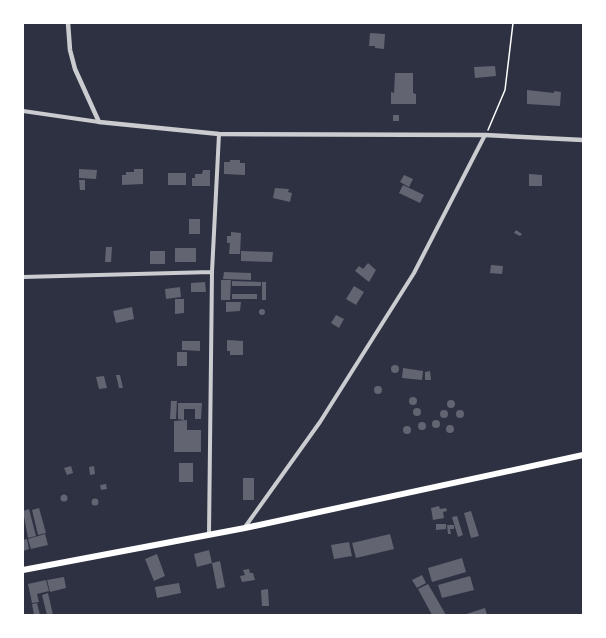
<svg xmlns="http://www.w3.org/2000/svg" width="606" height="638" viewBox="0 0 606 638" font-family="'Source Sans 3',sans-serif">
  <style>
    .building { fill: #626471 }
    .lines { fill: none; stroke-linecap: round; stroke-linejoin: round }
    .path { stroke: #fff; stroke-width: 1.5 }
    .minor { stroke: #caccd0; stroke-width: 4 }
    .tertiary { stroke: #caccd0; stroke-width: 4.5 }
    .primary { stroke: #fff; stroke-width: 6 }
  </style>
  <rect width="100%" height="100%" fill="#2d3142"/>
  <path class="building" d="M370,33L385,34L384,49L375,48V46H369Z
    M495,66L496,76L475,78L474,67Z
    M395,73H413V93L416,94V104H391V92L394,93Z
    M527,90L554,93V91L561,92L560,106L527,104Z
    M393,115H399V121H393Z
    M230,160H240V163H245V175L224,174V162H230Z
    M79,169L97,170L96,179L79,178Z
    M134,169H143V184L122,185V175H126V172H134Z
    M203,170H210V186H192V178H195V174H202Z
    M168,173H186V185H168Z
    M529,174L542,175V186H529Z
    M404,175L413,179L409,187L400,182Z
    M79,180H85V190H80Z
    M403,185L424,195L420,203L399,193Z
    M275,188L289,189L288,192L292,193L290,202L273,198Z
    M189,219H200V234H189Z
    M516,230L522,234L520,236L514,233Z
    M231,232L241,233L240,254H229L230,243H227V236H231Z
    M106,247H112L111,262H105Z
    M175,248H196V262H175Z
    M150,251H165V264H150Z
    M241,251L273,252L272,262L241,261Z
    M368,263L376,270L369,282L355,271L359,266L363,269Z
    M491,265L503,266L502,274L490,273Z
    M224,272L251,273V280L223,279Z
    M221,280H231L230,300H221Z
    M232,281L261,282V286H232Z
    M205,282L206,292H191V283Z
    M262,282H266V300H262Z
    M354,286L364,292L356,305L346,299Z
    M180,287L181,297L166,299L165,289Z
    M232,294H257V299H232Z
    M175,299H184V313L175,314Z
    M226,302H241L240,311L226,312Z
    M132,307L134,319L116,323L113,311Z
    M259 312a3 3 0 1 1 6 0a3 3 0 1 1-6 0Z
    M336,315L344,319L339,328L331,323Z
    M227,340L243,341V355H230V351H227Z
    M182,341H200V351L182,350Z
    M177,352H187V366H177Z
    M391 369a4 4 0 1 1 8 0a4 4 0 1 1-8 0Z
    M403,368L423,371L422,380L402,378Z
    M430,371L431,380H425V372Z
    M116,375H120L123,388H119Z
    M104,376L107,388L99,389L96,377Z
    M374 390a4 4 0 1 1 8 0a4 4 0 1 1-8 0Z
    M409 401a4 4 0 1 1 8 0a4 4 0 1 1-8 0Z
    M447 404a4 4 0 1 1 8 0a4 4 0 1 1-8 0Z
    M171,401H177L176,419H170Z
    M178,403H202L201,419H195V409H184V420L178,419Z
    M413 412a4 4 0 1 1 8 0a4 4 0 1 1-8 0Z
    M440 414a4 4 0 1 1 8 0a4 4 0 1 1-8 0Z
    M456 414a4 4 0 1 1 8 0a4 4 0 1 1-8 0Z
    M432 424a4 4 0 1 1 8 0a4 4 0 1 1-8 0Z
    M187,420V430H201V452H174V421Z
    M418 426a4 4 0 1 1 8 0a4 4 0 1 1-8 0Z
    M446 429a4 4 0 1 1 8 0a4 4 0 1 1-8 0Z
    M403 430a4 4 0 1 1 8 0a4 4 0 1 1-8 0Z
    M179,463H193V482H179Z
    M71,466L73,473L67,475L64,468Z
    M94,466L95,474L90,475L89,467Z
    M243,478H254V500H243Z
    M106,484L107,489L101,490L100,485Z
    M60.5 498a3.5 3.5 0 1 1 7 0a3.5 3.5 0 1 1-7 0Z
    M91.5 502a3.5 3.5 0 1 1 7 0a3.5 3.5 0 1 1-7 0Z
    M439,506L440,509L446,508L447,511L443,512L444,518L433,520L431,508Z
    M39,508L46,533L38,535L32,510Z
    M29,509L36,536L28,538L23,511Z
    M471,511L479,536L471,538L464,513Z
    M457,516L463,535L458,537L452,517Z
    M436,524H446V529L436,530Z
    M447,525H454V529H450L451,534H448Z
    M45,534L48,545L31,549L28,539Z
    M390,534L394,549L356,558L352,543Z
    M27,539L29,549L23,551V540Z
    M349,542L352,556L334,559L331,545Z
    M209,550L212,563L220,561L225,587L217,589L212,563L197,567L194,554Z
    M157,554L165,576L154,581L145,559Z
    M462,558L466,572L432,582L428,568Z
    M249,569L250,573H253L255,580L242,582L240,576L245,575L243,570Z
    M422,575L426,583L417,588L412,580Z
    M470,576L474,590L442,598L438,585Z
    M64,577L66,588L50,592L47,580Z
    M46,580L49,591L37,594L39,602L32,603L28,584Z
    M179,583L181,593L157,598L155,587Z
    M428,584L446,615H432L418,589Z
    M268,589L269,606H262L261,590Z
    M48,593L53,615H47L42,595Z
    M37,603L40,615H34L32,604Z
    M485,608L487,615H463Z"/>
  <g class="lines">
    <path class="path" d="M488,130L505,90L513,23"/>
    <path class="minor" d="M23,111L99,122
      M23,277L212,272
      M245,527L320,422L414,273L485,135
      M209,534L212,272L219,134"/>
    <path class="tertiary" d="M68,23L70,50L75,69L99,122L219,134L485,135L583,140"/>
    <path class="primary" d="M23,570L245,528L583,455"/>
  </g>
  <rect width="606" height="638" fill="none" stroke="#ffffff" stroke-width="48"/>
</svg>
